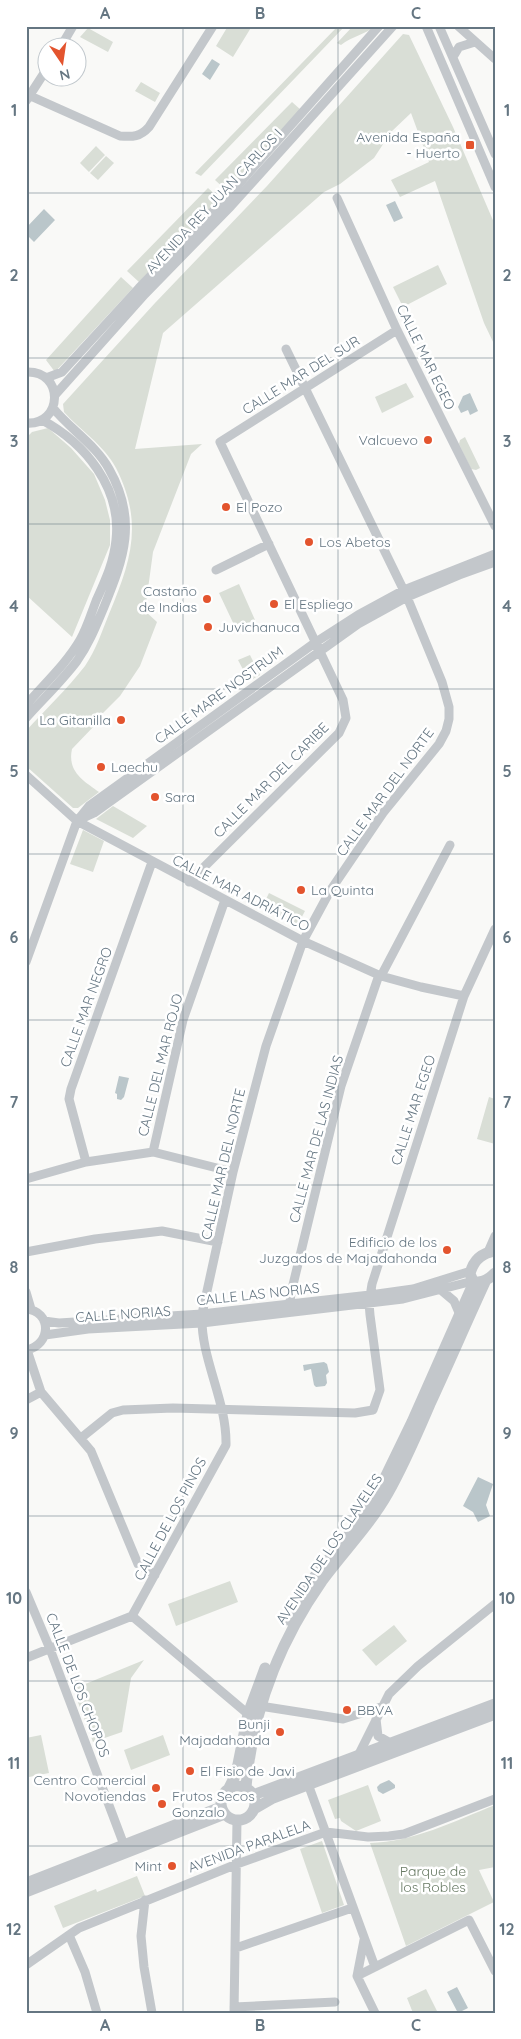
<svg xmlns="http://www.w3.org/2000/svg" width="521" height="2039" viewBox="0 0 521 2039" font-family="Quicksand,sans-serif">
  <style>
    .green { fill: #d9ded6 }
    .water { fill: #bac6ca }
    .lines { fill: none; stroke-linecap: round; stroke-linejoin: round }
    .minor { stroke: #c3c7cb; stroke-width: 9 }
    .tertiary { stroke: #c3c7cb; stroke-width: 11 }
    .grid { fill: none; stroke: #657682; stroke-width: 1; stroke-opacity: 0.55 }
    .poi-dot { fill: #e3542e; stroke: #fff; stroke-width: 2 }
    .labels { text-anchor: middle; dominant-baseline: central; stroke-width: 5; stroke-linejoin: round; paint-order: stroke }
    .poi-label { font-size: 14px; fill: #657682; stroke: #fff; text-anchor: start }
    .street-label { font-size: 14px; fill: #657682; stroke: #fff }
    .park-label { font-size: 14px; fill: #687a64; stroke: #fff }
    .neatline { fill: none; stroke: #657682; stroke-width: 2 }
    .grid-label { font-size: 16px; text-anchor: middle; font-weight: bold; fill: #657682 }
  </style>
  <rect width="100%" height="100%" fill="#f9f9f7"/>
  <path class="green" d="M228,26H252L233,57L216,46Z
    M338,26H345L201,176L195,173Z
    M353,26H375C365,35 352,36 341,45L337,43Z
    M88,28L113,42L108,52L80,37Z
    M403,34L409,35L453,127L495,225V346L484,323L435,181L400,197L391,180L429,162L411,113L391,132L374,158L340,184L324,192L163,333L135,449L202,444L191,454L153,552L145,611L157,622L140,666L120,696L101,715L96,724L72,749C67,772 84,781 99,792L78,808H73L26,766V731C45,710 67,689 85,666C96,650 102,631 109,614C131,561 144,523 116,468C104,445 81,431 64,412L63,404L155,303L267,186Z
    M141,82L160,93L155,102L135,91Z
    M292,102L301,110L227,191L215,180Z
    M96,146L105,155L89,172L80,163Z
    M106,156L114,163L98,180L90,173Z
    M208,188L220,199L139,282L127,271Z
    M438,265L447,284L403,307L393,287Z
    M121,277L133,288L55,372L46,360Z
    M406,383L414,397L382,413L375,397Z
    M48,428L71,448L94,474L105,500L110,520V545L72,637L26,595V438L32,432Z
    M465,437L480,468L476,470L471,469L459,444L460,440Z
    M239,584L255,620L236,629L219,593Z
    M250,655L260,675L249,681L238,660Z
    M113,806L147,826L133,838L96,819Z
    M83,830L104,841L93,872L70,864Z
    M269,893L305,911L297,926L262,907Z
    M489,1097L495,1099V1144L477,1139Z
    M230,1581L238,1602L176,1626L168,1604Z
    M394,1625L407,1641L376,1666L362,1650Z
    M144,1660L131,1678L122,1732L93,1742L73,1689Z
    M41,1735L49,1773L29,1777L26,1764V1738Z
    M163,1735L170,1755L131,1770L124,1750Z
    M368,1785L381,1821L356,1831L341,1821L340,1818L335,1819L328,1800Z
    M495,1805V1867L479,1870L494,1902L406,1946L370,1843C413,1842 455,1821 495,1805Z
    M322,1841L344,1905L322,1913L300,1849Z
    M137,1876L145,1896L63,1928L54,1906L96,1889L97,1892Z
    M426,1989L438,2013H413L407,1998Z"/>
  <path class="water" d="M212,59L220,64L210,80L202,74Z
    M395,201L403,218L394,222L386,205Z
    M44,209L55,220L34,242L26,234V228Z
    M470,393L478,411L470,415L468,410L461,413L458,407L463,396Z
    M119,1076L129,1078L124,1097L121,1100L117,1099V1094L115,1093Z
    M324,1362L327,1364L329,1372L326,1375L327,1383L325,1386L316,1387L314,1385L311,1369L304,1371L303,1365Z
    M478,1477L493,1484L486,1505L490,1516L478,1522L473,1512L463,1506Z
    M389,1780L395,1785V1788L383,1794L378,1791L377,1787L380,1784Z
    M457,1987L468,2008L458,2013L447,1992Z"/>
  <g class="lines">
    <path class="minor" d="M426,26L495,187
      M439,26L495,154
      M458,26L495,59
      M60,48L73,26
      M453,57L459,47L475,42
      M26,94L120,136C133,137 140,137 149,127L213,26
      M26,101L48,67
      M337,198L397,330L495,526
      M26,372C65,370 63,426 26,423
      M46,378L62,372L139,288L228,196L379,26
      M55,395L145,294L231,206L393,26
      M216,570L269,544
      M26,705C44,684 66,664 80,640C87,628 91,614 96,601C105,581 114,562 116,540C122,488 85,443 42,420
      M26,718C43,699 62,681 77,661C89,644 96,626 104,607C124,558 138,520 109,469C96,445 70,429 53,408
      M26,775L77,821L303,941L381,976L421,987L464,996
      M81,819L94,813L358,624L407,597L459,575L495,562
      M189,882L339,733L346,718L343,700L220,442L397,330
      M26,962L77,821L89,806L316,642L358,615L404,590L495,554
      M381,976L450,845
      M153,1152L183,1020L225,900
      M86,1162L69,1099L71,1089L152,862
      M26,1179L86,1162L153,1152L233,1172
      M26,1252L95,1239L162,1231L218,1242
      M488,1252L495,1236
      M441,1290L454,1301L460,1315
      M26,1292L31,1309
      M26,1309C52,1311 52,1345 26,1350
      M289,1310L291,1293L341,1086L379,975
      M44,1321L59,1323L202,1314L370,1295L413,1289L471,1271
      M45,1335L88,1329L202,1323L403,1299L473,1281
      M27,1350L41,1392L91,1451L138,1564L155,1575
      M26,1400L41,1392
      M81,1438L112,1413L123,1410L173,1408L355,1413L373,1410L380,1390L370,1315L369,1303L372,1284L464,996L495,929
      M26,1592L50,1649L124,1845
      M132,1616L248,1714
      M26,1658L132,1616L226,1445C227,1400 200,1358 202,1314L233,1172L266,1046L303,941L330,891L383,813L439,744L446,731L449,719V707L442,682L407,597L286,349
      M260,1706L343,1719L381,1707
      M376,1719L378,1736L392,1744
      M358,1756L389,1694L418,1666L495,1604
      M308,1784L375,1967
      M145,1900L141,1936L144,1967L152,2013
      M69,1935L85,1972L97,2013
      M236,1948L352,1908
      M26,1965L79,1928L237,1864L326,1832L368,1837L389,1836L404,1834L495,1799
      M357,1976L364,1940
      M234,2007L335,2002
      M234,2013L237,1820
      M375,2013L357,1976L469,1920L495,1971"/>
    <path class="tertiary" d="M495,1251C481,1253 473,1261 470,1274L473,1281C481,1284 489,1279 495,1273
      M288,1620L315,1576L358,1523L379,1490L412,1422L474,1282
      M221 1803a17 17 0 1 1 34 0a17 17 0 1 1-34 0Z
      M229,1788L236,1774L248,1714L265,1668
      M246,1788C252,1711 278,1644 322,1581C344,1551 370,1525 388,1493C404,1465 417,1434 430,1404C449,1363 467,1321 486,1280
      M253,1795L495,1704
      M254,1809L273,1798L495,1714
      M26,1883L221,1807
      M26,1892L225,1814"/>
  </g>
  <path class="grid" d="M183,26V2013M338,26V2013M26,193H495M26,358H495M26,524H495M26,689H495M26,854H495M26,1020H495M26,1185H495M26,1350H495M26,1516H495M26,1681H495M26,1846H495"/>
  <g class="poi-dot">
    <rect x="465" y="140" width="10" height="10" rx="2.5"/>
    <circle cx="428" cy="440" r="5"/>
    <circle cx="226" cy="507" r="5"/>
    <circle cx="309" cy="542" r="5"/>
    <circle cx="207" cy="599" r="5"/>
    <circle cx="274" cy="604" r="5"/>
    <circle cx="208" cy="627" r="5"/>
    <circle cx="121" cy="720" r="5"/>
    <circle cx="101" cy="767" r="5"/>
    <circle cx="155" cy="797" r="5"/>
    <circle cx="301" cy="890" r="5"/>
    <circle cx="447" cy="1250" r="5"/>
    <circle cx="347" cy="1710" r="5"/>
    <circle cx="280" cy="1732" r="5"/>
    <circle cx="190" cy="1771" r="5"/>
    <circle cx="156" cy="1788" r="5"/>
    <circle cx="162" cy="1804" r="5"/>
    <circle cx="172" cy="1866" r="5"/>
  </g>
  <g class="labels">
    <g class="poi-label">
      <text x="460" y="137" text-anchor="end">Avenida España<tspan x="460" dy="16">- Huerto</tspan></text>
      <text x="418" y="440" text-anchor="end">Valcuevo</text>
      <text x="236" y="507">El Pozo</text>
      <text x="319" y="542">Los Abetos</text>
      <text x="197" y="591" text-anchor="end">Castaño<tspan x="197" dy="16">de Indias</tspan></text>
      <text x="284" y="604">El Espliego</text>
      <text x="218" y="627">Juvichanuca</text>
      <text x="111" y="720" text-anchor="end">La Gitanilla</text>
      <text x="111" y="767">Laechu</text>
      <text x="165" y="797">Sara</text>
      <text x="311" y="890">La Quinta</text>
      <text x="437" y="1242" text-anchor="end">Edificio de los<tspan x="437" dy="16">Juzgados de Majadahonda</tspan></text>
      <text x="357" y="1710">BBVA</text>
      <text x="270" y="1724" text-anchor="end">Bunji<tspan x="270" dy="16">Majadahonda</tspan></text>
      <text x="200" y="1771">El Fisio de Javi</text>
      <text x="146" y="1780" text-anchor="end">Centro Comercial<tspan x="146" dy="16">Novotiendas</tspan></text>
      <text x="172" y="1796">Frutos Secos<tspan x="172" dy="16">Gonzalo</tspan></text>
      <text x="162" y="1866" text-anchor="end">Mint</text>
    </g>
    <g class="street-label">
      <text transform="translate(214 201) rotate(-47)">AVENIDA REY JUAN CARLOS I</text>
      <text transform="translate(426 357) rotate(64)">CALLE MAR EGEO</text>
      <text transform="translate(301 375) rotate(-32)">CALLE MAR DEL SUR</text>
      <text transform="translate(219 695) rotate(-36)">CALLE MARE NOSTRUM</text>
      <text transform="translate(271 780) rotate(-45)">CALLE MAR DEL CARIBE</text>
      <text transform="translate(385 792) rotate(-54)">CALLE MAR DEL NORTE</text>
      <text transform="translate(241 893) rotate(27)">CALLE MAR ADRIÁTICO</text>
      <text transform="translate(86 1007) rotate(-70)">CALLE MAR NEGRO</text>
      <text transform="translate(160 1065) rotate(-76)">CALLE DEL MAR ROJO</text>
      <text transform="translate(413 1110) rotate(-72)">CALLE MAR EGEO</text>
      <text transform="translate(316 1139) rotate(-75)">CALLE MAR DE LAS INDIAS</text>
      <text transform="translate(223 1164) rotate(-77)">CALLE MAR DEL NORTE</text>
      <text transform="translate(258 1294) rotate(-6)">CALLE LAS NORIAS</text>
      <text transform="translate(123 1314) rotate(-4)">CALLE NORIAS</text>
      <text transform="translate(170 1519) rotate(-62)">CALLE DE LOS PINOS</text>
      <text transform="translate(329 1549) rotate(-56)">AVENIDA DE LOS CLAVELES</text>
      <text transform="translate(78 1685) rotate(69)">CALLE DE LOS CHOPOS</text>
      <text transform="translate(249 1846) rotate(-20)">AVENIDA PARALELA</text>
    </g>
    <g class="park-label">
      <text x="433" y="1871">Parque de<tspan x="433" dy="16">los Robles</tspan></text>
    </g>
  </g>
  <rect width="521" height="2039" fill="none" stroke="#ffffff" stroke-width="55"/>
  <g transform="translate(62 62) rotate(167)"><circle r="24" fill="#ffffff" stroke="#c1c8cd"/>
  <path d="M0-4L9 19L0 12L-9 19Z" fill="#e3542e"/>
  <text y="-8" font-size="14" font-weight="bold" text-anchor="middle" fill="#657682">N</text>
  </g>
  <rect x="28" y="28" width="466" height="1984" class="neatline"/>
  <g class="grid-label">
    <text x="105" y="19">A</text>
    <text x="260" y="19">B</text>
    <text x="416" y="19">C</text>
    <text x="14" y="116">1</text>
    <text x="507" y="116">1</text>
    <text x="14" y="281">2</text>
    <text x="507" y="281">2</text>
    <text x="14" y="447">3</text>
    <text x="507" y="447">3</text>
    <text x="14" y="612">4</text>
    <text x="507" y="612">4</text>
    <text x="14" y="777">5</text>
    <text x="507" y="777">5</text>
    <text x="14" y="943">6</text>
    <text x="507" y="943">6</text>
    <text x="14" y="1108">7</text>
    <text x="507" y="1108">7</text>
    <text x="14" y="1273">8</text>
    <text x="507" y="1273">8</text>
    <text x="14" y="1439">9</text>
    <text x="507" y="1439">9</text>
    <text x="14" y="1604">10</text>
    <text x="507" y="1604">10</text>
    <text x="14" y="1769">11</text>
    <text x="507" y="1769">11</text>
    <text x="14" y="1935">12</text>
    <text x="507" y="1935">12</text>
    <text x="105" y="2031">A</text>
    <text x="260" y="2031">B</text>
    <text x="416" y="2031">C</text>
  </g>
</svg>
